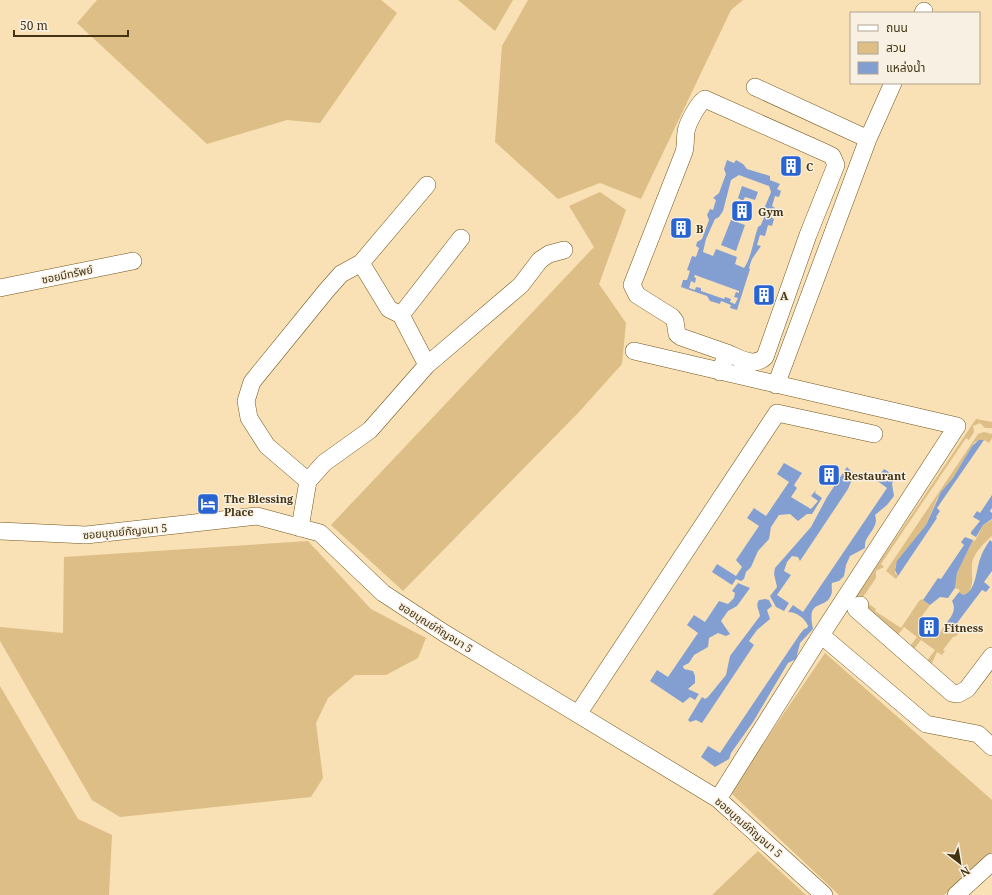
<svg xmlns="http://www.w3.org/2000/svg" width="992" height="895" viewBox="0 0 992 895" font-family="'Noto Serif','Noto Sans Thai',serif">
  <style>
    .green { fill: #dcbe86 }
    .water { fill: #839fd1; fill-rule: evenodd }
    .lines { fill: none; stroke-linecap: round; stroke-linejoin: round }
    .minor-casing { stroke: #72551a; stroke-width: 18 }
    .minor { stroke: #fff; stroke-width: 17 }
    .labels { text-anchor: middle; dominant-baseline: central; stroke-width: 3; stroke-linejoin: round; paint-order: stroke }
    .poi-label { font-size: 11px; font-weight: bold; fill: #433313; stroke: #f8f0e2; text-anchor: start }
    .street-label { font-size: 11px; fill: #433313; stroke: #f8f0e2 }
  </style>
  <rect width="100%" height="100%" fill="#f9e1b5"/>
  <path class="green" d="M97,0H381L397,13L320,123L287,120L207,144L77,23Z
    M458,0H513L495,31Z
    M528,0H743L731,10L641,199L600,183L558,199L495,142L502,46Z
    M600,192L626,210L599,284L626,323L622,364L579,412L403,591L331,525L594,247L569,206Z
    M976,419L992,422V428H985L980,423L973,426L974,432L969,440L966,438L881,564L884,567L876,571V578L859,603L854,600Z
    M984,432L992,434V438L989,443L984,440L975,442L972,446L953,478L937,499L926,525L895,567V573L898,576L896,579L886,571L978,434Z
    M992,520V536C986,541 977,550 973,559C969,571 978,591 963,595L959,592L960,590L955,588L957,573L973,540L975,541L983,525Z
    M308,541L371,609L426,638L418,658L386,675H355L328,698L316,723L323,778L311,797L120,817L92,800L0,641V627L63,633L64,557Z
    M922,599L930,605L919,620L923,623L919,630L929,637L935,631L939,634L946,624L959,633L955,637L954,636C950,640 947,645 943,650L945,651L942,655L937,652L931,665L927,661L935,650L921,640L914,649L910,646L917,637L904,627L897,636L863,606L866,602L876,609L875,611L901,628L919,601Z
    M825,653L992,800V852L944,895H839L730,792Z
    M0,686L78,819L112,835L109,895H0Z
    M758,851L806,895H712Z"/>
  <path class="water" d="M727,160L734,163L736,160L743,164L747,169L770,176V180L780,184L777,189L781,191L779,197L775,196L772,206L775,208L771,217L774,219L772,226L768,225L765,236L760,235L757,245L761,246L752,259L749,268L750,269L737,310L730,308L731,305L721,301L720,304L710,301L707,296L681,287L683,280H687L690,271L687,270L692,256L696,257L699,248L696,246L697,242L702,239L709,220L707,215L710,209L713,210L716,200L713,198L719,193L726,174L724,169ZM739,175L769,186L771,192L764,209L766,212L761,225L758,227C753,241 752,256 744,268L735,264L737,257L716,249L713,256L703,252L706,239L715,219L719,217L723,211L731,180ZM695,275L739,291V293L736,292L734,297L738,298L735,304L730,302L731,299L725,297L724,299L701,291V288L696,287L695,290L689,288L691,281L695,283L696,278L694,277Z
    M742,186L758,192L755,200L745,197L743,201L738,198Z
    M731,220L745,225L736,251L721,245Z
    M979,440H984L937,508L940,511L936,517L937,518L898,576L895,570L897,561L926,525L941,492L953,478L972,446Z
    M784,463L802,473L794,485L797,488L791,497L811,509L818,501L811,496L816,490L815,493L822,498L812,514H807L798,521L790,514L779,515L771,527L769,539L758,551L751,567L746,572L744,579L741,581L736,579L732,585L712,572L717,564L736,576L742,567L736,560L759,526L747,518L754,508L766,516L789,482L777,474Z
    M847,467L857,477L851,482L848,489L800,561L798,557L792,556L787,562L784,571L791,575L777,595L789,603L784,611L776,607L770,596L777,587L774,574L775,568L811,527L827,497Z
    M884,469L895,476L892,484L894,496L887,505L875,515C880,529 863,535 865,548L850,556L846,565L844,576L839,581L832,583C831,587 833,592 831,595C825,611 806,597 813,629L800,643L796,659L788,663L753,722L731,753L729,759L715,767L701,757L708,746L720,753L800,634L804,629L807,628L808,626C805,618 796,612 788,612L793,605L803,612L887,488L876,480Z
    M992,495V508L990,511L992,513V519L983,525L976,537L971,534V532L980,521L973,517L977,511L980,513Z
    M965,537L973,540L957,573L955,588L948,598L940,597L930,605L923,600L938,578L941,579L964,545L961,542Z
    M990,540L992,542V571L984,582L990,587L986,592L982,590L957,623L960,626L956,631L946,624C951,617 957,610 952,601L959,592L963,595C976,592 976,570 980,559C982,552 986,546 990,540Z
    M738,583L750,588L737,606L728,611L721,621L730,634L726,636L718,633L709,638L708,647L694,655L689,663L683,666L684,669L693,671L695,676V683L688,689L699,694L695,700L690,697L683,703L650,681L657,670L668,677L698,633L687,625L694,615L705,622L719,601L728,604L734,598L735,593L732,591Z
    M765,599L769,600L772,606L767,610L770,619L757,630L749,641L754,645L702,723L696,720L690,722L688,720L702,697L705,699L708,697L726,675L730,656L760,616C759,609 755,606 759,600Z"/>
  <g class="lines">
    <g class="minor-casing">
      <path id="minor" d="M923,13L924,11
        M755,87L868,139L776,385
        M868,139L893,83
        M361,263L389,309L401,315L427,365
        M0,288L133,261
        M401,315L461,238
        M634,351L957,426L821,635L718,799
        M720,372L727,353C740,358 753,368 765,357L808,235L836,165L832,156L826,153L705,99C698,103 687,124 686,132C685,139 686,145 684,152L632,285L637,295L672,317L675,321L677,334L681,337L727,353
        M308,481L267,446L249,418L246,401L252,382L326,291L341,274L361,263L427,185
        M300,528L308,481L324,463L370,430L427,365L521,285L540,260L549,254L564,250
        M0,531L86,535L257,516L320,533L383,593L444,633L718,799L824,895
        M860,605L856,609L952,693L958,694L967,689L992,656
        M821,635L926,724L978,734L992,747
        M578,714L777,413L874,434
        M956,895L992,862"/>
    </g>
    <use href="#minor" class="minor"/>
  </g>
  <defs>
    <g id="building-square" transform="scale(1.15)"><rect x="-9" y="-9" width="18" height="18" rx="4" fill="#2a64d1" stroke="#f8f0e2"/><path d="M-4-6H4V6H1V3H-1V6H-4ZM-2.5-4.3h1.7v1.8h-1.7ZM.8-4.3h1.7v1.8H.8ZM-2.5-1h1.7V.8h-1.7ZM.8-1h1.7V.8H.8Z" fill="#fff"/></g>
    <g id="hotel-square" transform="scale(1.15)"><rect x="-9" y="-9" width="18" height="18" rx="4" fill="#2a64d1" stroke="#f8f0e2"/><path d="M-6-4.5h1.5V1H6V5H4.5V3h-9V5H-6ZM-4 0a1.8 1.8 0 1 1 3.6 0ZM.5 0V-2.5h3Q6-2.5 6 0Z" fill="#fff"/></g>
  </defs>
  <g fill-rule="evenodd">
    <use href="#building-square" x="791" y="166"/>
    <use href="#building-square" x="742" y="211"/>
    <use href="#building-square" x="681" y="228"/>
    <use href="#building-square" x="764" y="295"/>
    <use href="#building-square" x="829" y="475"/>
    <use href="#hotel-square" x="208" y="504"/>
    <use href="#building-square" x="929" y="627"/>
  </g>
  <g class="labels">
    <g class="poi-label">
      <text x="806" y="166">C</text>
      <text x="758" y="211">Gym</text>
      <text x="696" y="228">B</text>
      <text x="780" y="295">A</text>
      <text x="844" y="475">Restaurant</text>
      <text x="224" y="498">The Blessing<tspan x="224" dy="13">Place</tspan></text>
      <text x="944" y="627">Fitness</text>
    </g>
    <g class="street-label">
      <text transform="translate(67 274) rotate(-12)">ซอยมีทรัพย์</text>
      <text transform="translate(125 531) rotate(-5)">ซอยบุณย์กัญจนา 5</text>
      <text transform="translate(436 627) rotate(32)">ซอยบุณย์กัญจนา 5</text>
      <text transform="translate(749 827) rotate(41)">ซอยบุณย์กัญจนา 5</text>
    </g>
  </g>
  <rect x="850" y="12" width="130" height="72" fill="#f8f0e2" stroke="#b0a48f"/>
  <rect x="858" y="25" width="20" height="6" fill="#ffffff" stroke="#b0a48f"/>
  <text x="886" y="32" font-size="12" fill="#433313">ถนน</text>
  <rect x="858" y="42" width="20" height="12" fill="#dcbe86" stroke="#b0a48f"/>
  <text x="886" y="52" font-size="12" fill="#433313">สวน</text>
  <rect x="858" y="62" width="20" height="12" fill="#839fd1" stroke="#b0a48f"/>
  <text x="886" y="72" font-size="12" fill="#433313">แหล่งน้ำ</text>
  <g transform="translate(960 863) rotate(149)" stroke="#f8f0e2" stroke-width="3" paint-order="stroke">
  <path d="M0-3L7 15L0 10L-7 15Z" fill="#433313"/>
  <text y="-6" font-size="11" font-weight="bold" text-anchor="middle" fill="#433313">N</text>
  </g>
  <path d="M14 30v6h114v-6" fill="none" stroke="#433313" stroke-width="2"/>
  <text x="20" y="30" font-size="12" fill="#433313" stroke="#f8f0e2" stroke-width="3" paint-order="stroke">50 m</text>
</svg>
